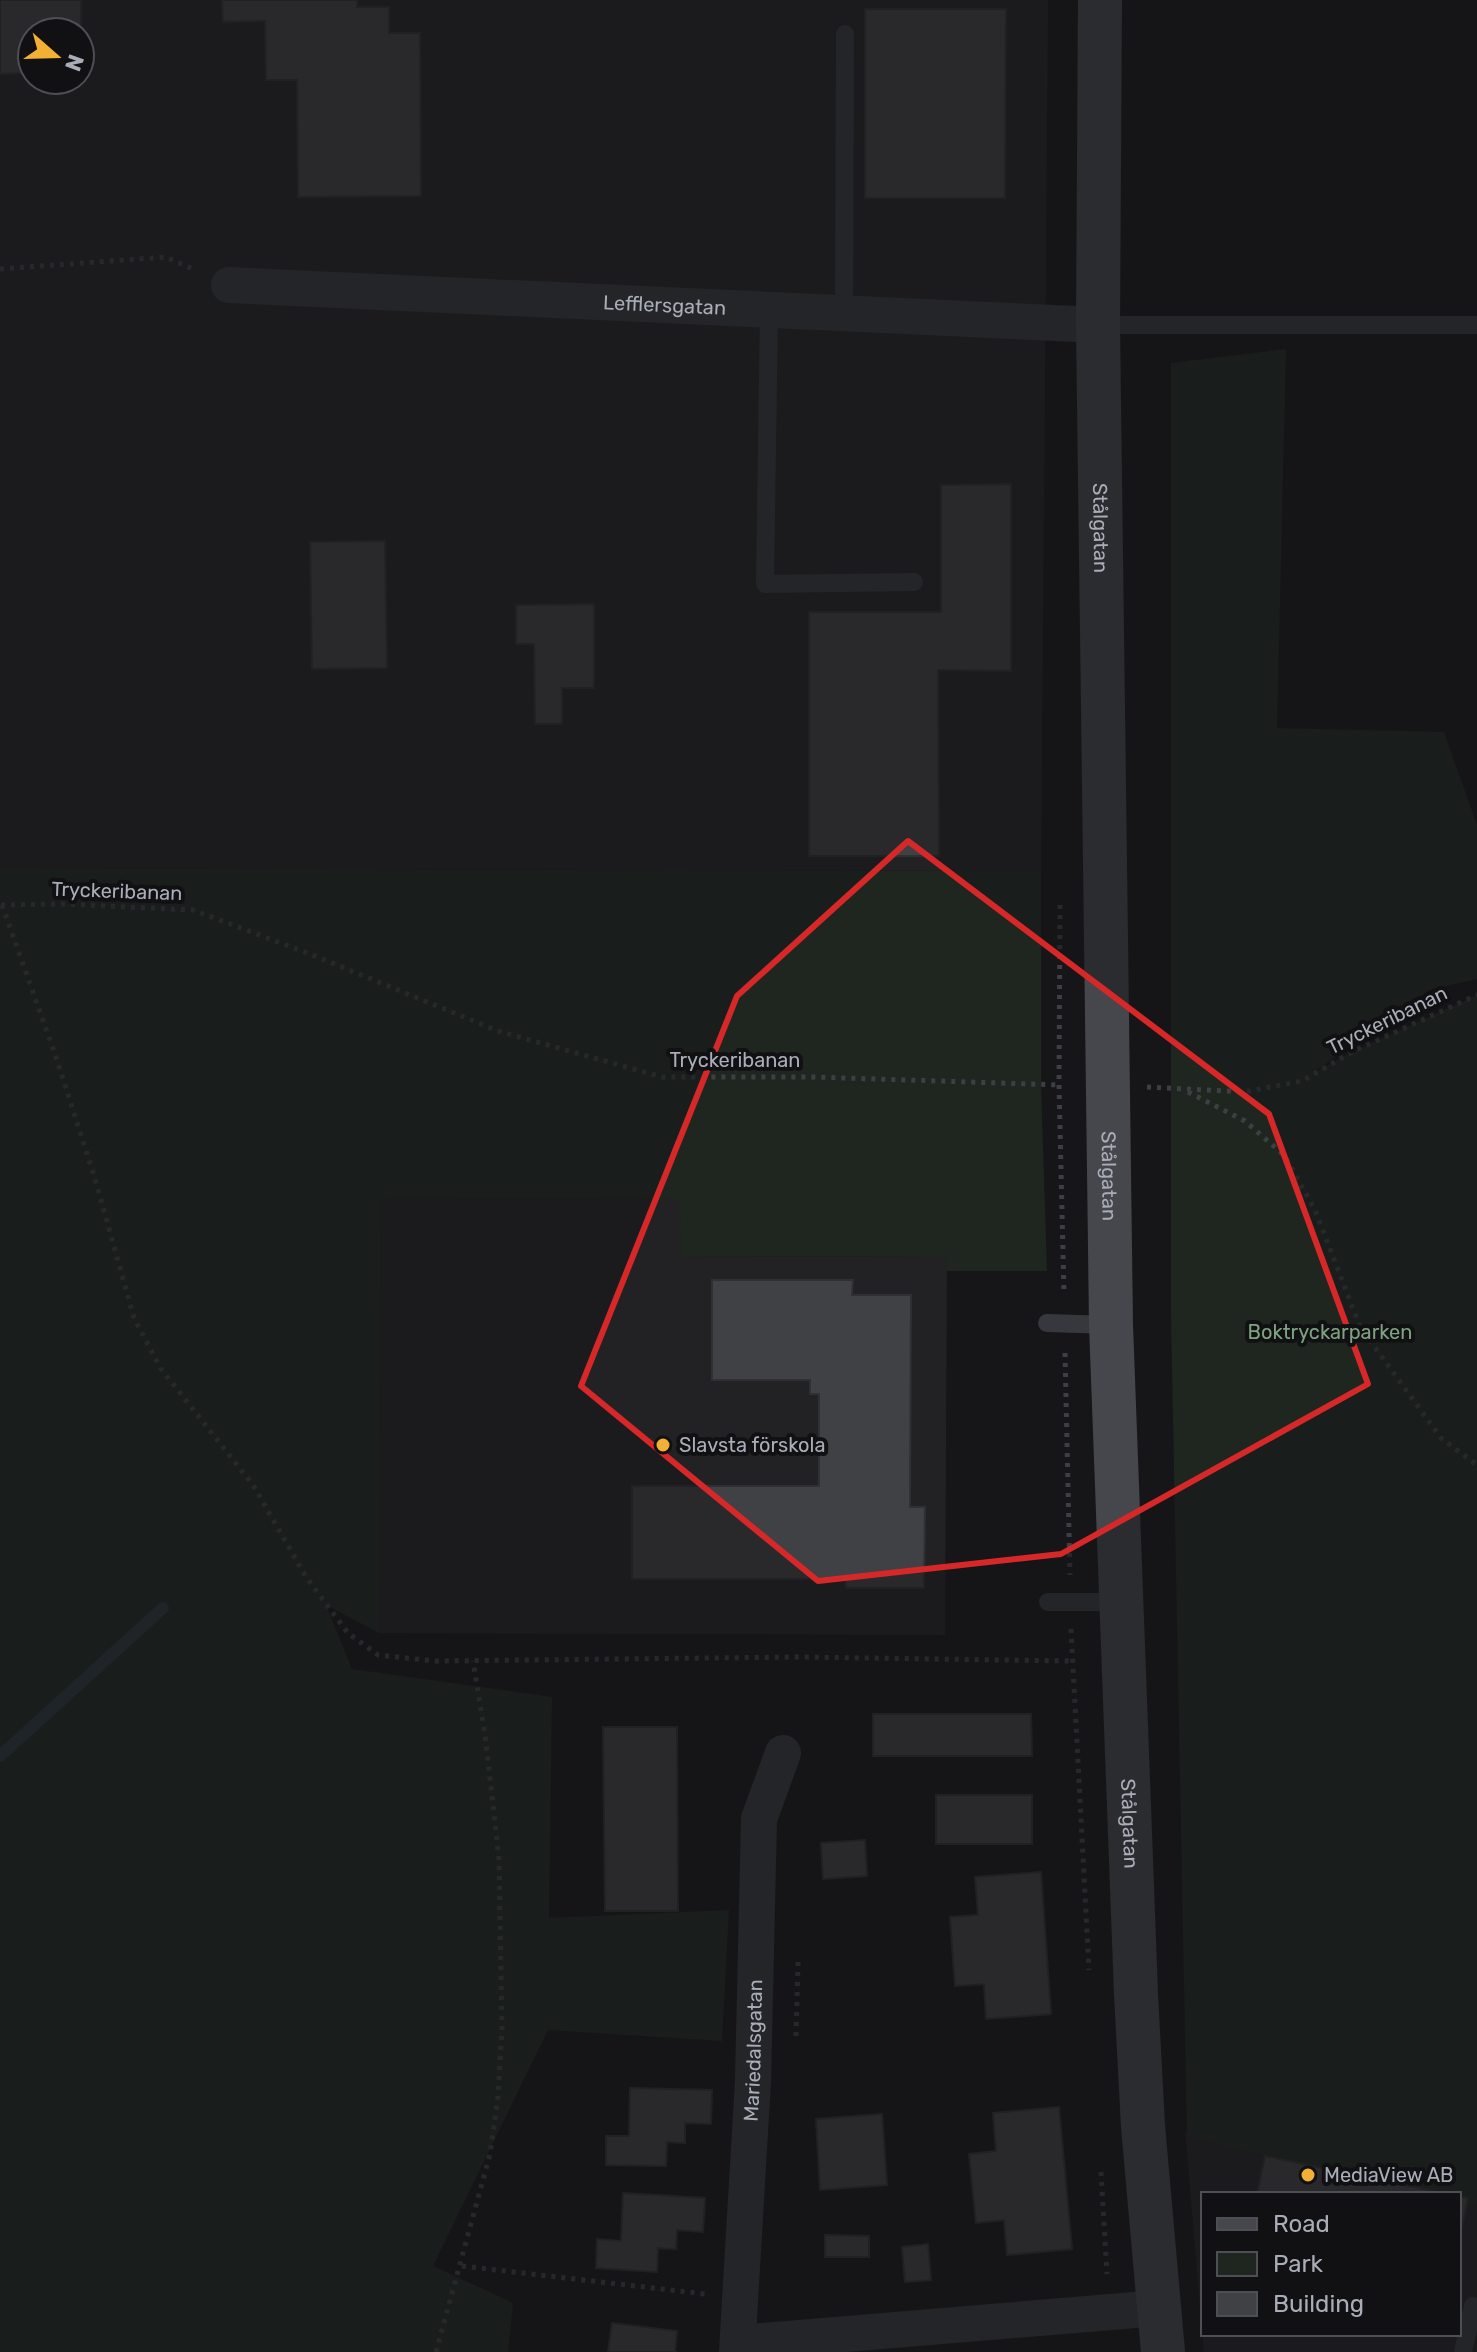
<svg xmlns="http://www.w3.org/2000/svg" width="1477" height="2352" viewBox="0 0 1477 2352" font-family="Rubik,sans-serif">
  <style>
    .built { fill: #222225; fill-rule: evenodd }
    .green { fill: #1e261f }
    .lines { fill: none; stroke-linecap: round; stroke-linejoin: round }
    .stream { stroke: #2c353c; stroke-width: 12 }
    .building { fill: #404145; stroke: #303034; stroke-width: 2 }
    .path { stroke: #3d3f44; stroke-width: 5; stroke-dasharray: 4 6; stroke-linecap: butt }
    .lane { stroke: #37383d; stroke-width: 18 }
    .street { stroke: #37383d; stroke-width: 36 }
    .secondary { stroke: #45474d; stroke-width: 44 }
    .marked { fill: none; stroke: #d62828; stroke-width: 6; stroke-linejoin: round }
    .poi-dot { fill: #f2b134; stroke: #111113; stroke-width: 3 }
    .labels { text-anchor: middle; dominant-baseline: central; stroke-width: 8; stroke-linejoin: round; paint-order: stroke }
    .street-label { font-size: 20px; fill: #a8adb8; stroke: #111113 }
    .park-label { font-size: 20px; fill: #7fa381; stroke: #111113 }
    .poi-label { font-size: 20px; fill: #a8adb8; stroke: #111113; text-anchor: start }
  </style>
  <rect width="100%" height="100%" fill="#161618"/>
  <path class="built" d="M0,0H1048L1041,871L0,868ZM32,32H80V80H32Z
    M382,1198L681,1199V1256L947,1257L945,1635L379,1633Z
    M1185,2129L1188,2137L1447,2194H1203V2334H1459V2196L1477,2200V2352H1204Z"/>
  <path class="green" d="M1286,349L1277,728L1444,732L1477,825V979L1432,989L1311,1074L1352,1052L1477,995V2206L1459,2202V2194H1426L1187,2137L1171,1316V363Z
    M0,868L1041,871V1084L1047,1271H947L946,1257L681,1256L680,1199L382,1198L379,1633L326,1605L352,1669L552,1697L549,1918L729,1910L722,2041L548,2030L433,2266L513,2303L508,2352H0Z"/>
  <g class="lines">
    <path class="stream" d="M0,1756L163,1608"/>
  </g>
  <path class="building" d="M0,0H81V73L80,32H32V73L0,74Z
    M222,0H357V7H389V33H420L421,196L298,197L297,80H266L265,21L223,22Z
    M865,9H1006L1005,198H865Z
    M1011,484V671L938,670L939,856H809V612H941V485Z
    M385,541L387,668L312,669L310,542Z
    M594,604V688H562V724H535L534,644H516V605Z
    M712,1280H853L852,1295H911L910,1507H925L924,1588H846L845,1579H632V1486H819V1394H810V1380H712Z
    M873,1714H1031L1032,1756H873Z
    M603,1727H677L678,1911H605Z
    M936,1795H1032V1844H936Z
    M865,1840L867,1876L823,1879L821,1843Z
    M1041,1872L1051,2014L986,2019L984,1984L955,1986L950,1917L978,1915L975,1877Z
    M630,2088L712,2090L711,2124L685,2123V2143L667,2142L666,2166L606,2165V2136H629Z
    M1059,2107L1072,2249L1007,2255L1004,2220L976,2223L969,2154L996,2151L993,2113Z
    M882,2114L887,2185L820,2190L816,2119Z
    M1265,2156L1447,2194H1257Z
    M623,2193L705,2198L703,2232L677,2230L676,2249L658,2248L657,2272L596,2268L597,2239L621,2241Z
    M1459,2196L1468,2198L1459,2242Z
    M825,2235L869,2236V2257H825Z
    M928,2244L931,2280L905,2282L902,2247Z
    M612,2323L677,2331L675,2352H677H608Z"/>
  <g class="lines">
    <path class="path" d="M0,269L166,257L195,270
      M1,905L62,904L193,910L315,956L498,1031L662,1077H814L1061,1085
      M2,905L56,1057L96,1182L134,1318L161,1369L253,1485L306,1577L348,1633L378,1655L435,1661L799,1657L1071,1661
      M1060,905L1059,1085L1064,1295
      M1147,1087L1244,1092L1302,1081L1352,1052L1477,995
      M1188,1092L1245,1121L1285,1156L1315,1210L1360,1327L1441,1438L1477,1465
      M1065,1353L1070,1575
      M1071,1629L1089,1970
      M796,2036L798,1962
      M1101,2172L1107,2274
      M462,2266L705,2294
      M436,2352L490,2154L498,2096L502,2027L499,1859L485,1734L473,1661"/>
    <path class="lane" d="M769,310L765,584L914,582
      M844,313L845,34
      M1098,325H1477
      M1047,1323L1111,1325
      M1048,1602H1120
      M1463,2352L1473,2306L1477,2307"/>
    <g class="street">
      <path id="s1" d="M229,285L1098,325"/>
      <path d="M738,2343L1159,2308"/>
      <path id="s2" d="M737,2352L753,2081L759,1819L783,1753"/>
    </g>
    <path class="secondary" id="s3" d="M1100,0L1098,325L1111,1325L1136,1994L1143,2126L1163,2352"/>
  </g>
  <path d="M0 0H1477V2352H0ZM908,841L1269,1114L1368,1384L1061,1554L818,1581L581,1386L737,996Z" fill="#161618" fill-opacity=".55" fill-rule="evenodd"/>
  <path class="marked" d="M908,841L1269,1114L1368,1384L1061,1554L818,1581L581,1386L737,996Z"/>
  <g class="poi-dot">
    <circle cx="663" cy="1445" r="8"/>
    <circle cx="1308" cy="2175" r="8"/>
  </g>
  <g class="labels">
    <g class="street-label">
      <text stroke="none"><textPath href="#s1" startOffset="436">Lefflersgatan</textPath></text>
      <text stroke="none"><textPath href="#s3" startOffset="528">Stålgatan</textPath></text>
      <text transform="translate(117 891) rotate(2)">Tryckeribanan</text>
      <text transform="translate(1387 1020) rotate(-26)">Tryckeribanan</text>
      <text x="735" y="1060">Tryckeribanan</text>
      <text stroke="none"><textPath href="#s3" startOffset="1176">Stålgatan</textPath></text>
      <text stroke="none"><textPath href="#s3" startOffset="1824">Stålgatan</textPath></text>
      <text stroke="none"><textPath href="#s2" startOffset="302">Mariedalsgatan</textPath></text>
    </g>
    <g class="park-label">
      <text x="1330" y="1332">Boktryckarparken</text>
    </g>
    <g class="poi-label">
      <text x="679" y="1445">Slavsta förskola</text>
      <text x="1324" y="2175">MediaView AB</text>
    </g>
  </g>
  <rect x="1201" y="2192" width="260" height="144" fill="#111113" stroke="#4d4f55" stroke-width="2"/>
  <rect x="1217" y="2218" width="40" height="12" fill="#45474d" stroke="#4d4f55" stroke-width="2"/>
  <text x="1273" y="2232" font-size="24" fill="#a8adb8">Road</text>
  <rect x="1217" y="2252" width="40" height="24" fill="#1e261f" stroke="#4d4f55" stroke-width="2"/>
  <text x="1273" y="2272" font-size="24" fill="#a8adb8">Park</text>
  <rect x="1217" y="2292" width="40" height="24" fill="#404145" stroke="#4d4f55" stroke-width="2"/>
  <text x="1273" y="2312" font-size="24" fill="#a8adb8">Building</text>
  <g transform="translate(56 56) rotate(110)"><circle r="38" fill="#111113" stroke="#4d4f55" stroke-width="2"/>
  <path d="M0-6L14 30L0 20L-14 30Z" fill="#f2b134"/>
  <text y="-12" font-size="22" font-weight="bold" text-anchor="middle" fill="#a8adb8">N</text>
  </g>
</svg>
